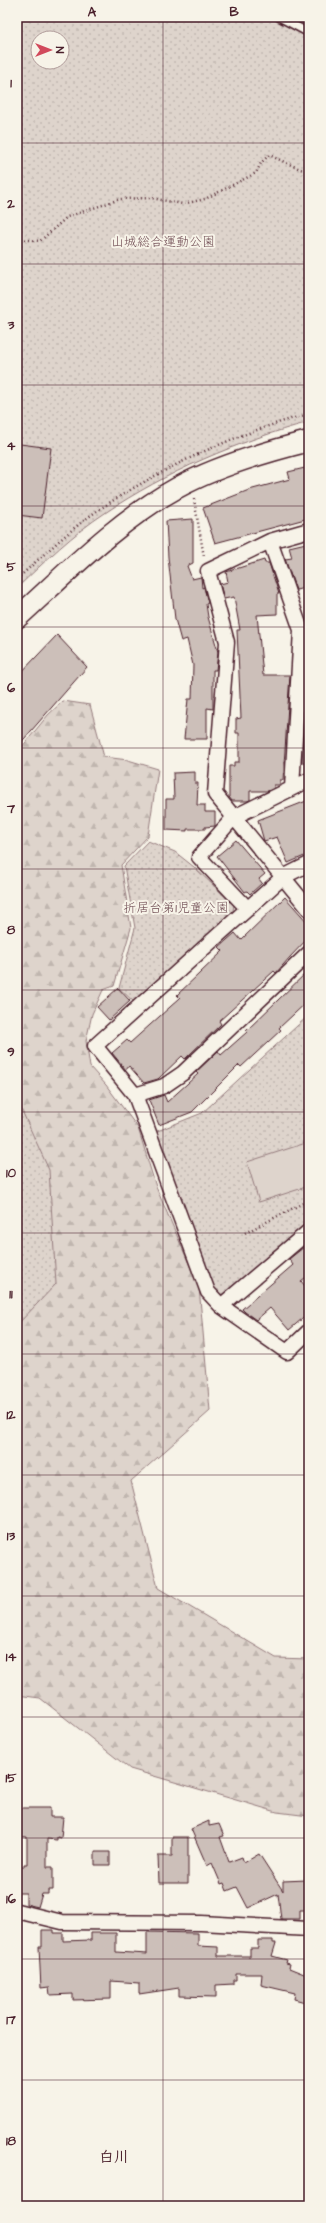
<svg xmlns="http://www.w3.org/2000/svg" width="326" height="2223" viewBox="0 0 326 2223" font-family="'Architects Daughter','Klee One',sans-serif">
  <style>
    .forest { fill: url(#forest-firs); stroke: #947a7c }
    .park { fill: url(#park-dots); stroke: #947a7c; fill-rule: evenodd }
    .garden { fill: #ded4cc; stroke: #947a7c }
    .building { fill: #ccbfb9; stroke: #4a1f2b }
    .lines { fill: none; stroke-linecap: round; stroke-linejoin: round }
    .lane-casing { stroke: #4a1f2b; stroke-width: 10 }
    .street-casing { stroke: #4a1f2b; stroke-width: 17 }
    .secondary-casing { stroke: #4a1f2b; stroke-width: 23 }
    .path { stroke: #4a1f2b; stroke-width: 2.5; stroke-dasharray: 1 3; stroke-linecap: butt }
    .lane { stroke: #f7f3e8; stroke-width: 7 }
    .street { stroke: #f7f3e8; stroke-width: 14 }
    .secondary { stroke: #f7f3e8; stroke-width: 20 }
    .grid { fill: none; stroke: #4a1f2b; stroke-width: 1; stroke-opacity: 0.55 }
    .labels { text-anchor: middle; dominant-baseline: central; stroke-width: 4; stroke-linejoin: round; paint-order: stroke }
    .park-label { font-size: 13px; fill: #6f4c53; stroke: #f7f3e8 }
    .quarter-label { font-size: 15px; font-weight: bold; fill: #4a1f2b; stroke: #f7f3e8 }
    .neatline { fill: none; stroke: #4a1f2b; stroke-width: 1.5 }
    .grid-label { font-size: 13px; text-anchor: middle; font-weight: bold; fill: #4a1f2b }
  </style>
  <defs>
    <pattern id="forest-firs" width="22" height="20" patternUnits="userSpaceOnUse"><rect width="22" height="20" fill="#ded4cc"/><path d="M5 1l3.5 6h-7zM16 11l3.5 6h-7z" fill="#c0b6af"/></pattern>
    <pattern id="park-dots" width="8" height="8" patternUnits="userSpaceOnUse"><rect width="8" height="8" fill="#ded4cc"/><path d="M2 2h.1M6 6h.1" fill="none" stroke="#c0b6af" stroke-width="1.8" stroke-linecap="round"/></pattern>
  </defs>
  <rect width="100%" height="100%" fill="#f7f3e8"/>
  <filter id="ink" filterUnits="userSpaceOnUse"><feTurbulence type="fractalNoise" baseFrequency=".025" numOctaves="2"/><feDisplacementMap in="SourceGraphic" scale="8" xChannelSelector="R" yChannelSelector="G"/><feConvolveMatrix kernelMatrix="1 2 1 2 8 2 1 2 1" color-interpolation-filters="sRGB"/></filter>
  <g filter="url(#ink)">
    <path class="forest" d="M63,701L90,705L104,757L128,760L158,769L148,836L121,865L131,928L114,986L103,990L92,1014L86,1041L90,1067L106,1085L138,1128L156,1187L199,1287L210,1411L131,1481L158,1588L276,1658L309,1659V1816L277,1812L130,1769L40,1698L17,1695V753L48,715Z"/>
    <path class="park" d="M17,17H309V422C238,441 166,472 105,513C73,534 45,561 17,588ZM38,38H62V62H38Z
      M148,841L175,852L194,867L234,905L232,916L134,1002L119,988L135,928L124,866Z
      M309,1015V1231L221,1306L199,1287L150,1134L202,1113Z
      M17,1100L49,1170L56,1284L17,1325Z"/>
    <path class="garden" d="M309,1142V1186L259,1202L247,1162Z"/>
    <path class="building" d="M20,444L51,448L42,518L17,515V469Z
      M309,467V518L215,543L203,508L249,490L290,479L288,472Z
      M193,519V563L187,566L192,579L201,577L202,588L204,587L208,603L206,604L208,617L218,652L216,670H213V709L207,708V739H184L188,699H192L193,665L187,639L181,641L175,619L168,557L166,521Z
      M306,543L309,556V587L296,590L285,559L292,558L289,547Z
      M264,560L265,563H269L279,594H277V614L257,615L263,675H290L283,780H280V785H274V788L268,791H250V800L247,801H232L229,797V766H234V762H239V733H236V719L241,718L237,630H240L234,597L224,599L220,584L228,582L226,572Z
      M57,635L87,667L17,747V677Z
      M307,675H309V763H302Z
      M195,772V783H198L197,805H205V812H215V826L205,827V829H187V831L166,830V799H174L173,773Z
      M309,800V854L288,863L277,837L264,841L258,820Z
      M236,840L265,874L259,879L262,883L250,894L247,891L245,892L217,856Z
      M285,897L309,924V937L290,957L276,973L274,971L219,1021L221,1024L185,1059L182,1056L158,1079L144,1083L129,1066L126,1070L112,1053L127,1040L130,1043L180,998L177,995L223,951L219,947L235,933L241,940Z
      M309,970V1000L279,1028L281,1030L241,1067L239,1065L192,1112L159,1125L149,1100L164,1095L167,1102L198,1074L196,1072L218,1051L221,1055L247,1032L246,1031Z
      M118,988L130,1001L109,1020L97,1007Z
      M304,1247L309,1254V1275L301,1281L309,1291V1313L289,1330L270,1308L256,1320L245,1312L242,1309L293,1265L289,1259Z
      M17,1808H50V1817H63L61,1838L57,1837V1840L47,1839V1867H53V1890H48V1894H42L38,1907L26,1904V1893H17V1867H24V1864H27V1837L17,1836Z
      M209,1821V1826L219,1824L224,1836L220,1837L229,1862L242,1857L244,1863L259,1854L283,1891V1881L307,1880L309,1910H300V1919H281L278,1894L248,1908L237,1887L227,1891L224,1883L221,1884L212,1863L207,1866L191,1829Z
      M172,1837H188V1883H159L158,1856H172Z
      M95,1852H110V1865H95Z
      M42,1930H54V1933H63V1941L91,1940V1933H116V1952L147,1954V1932L198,1933V1946L218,1947V1956H250V1948H258V1940H273V1943H276L272,1956L287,1960L286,1963L290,1964L289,1968L309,1976V2003L294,1999L295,1993L261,1985L262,1974H236V1980H233V1984L216,1985V1997L179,1996V1988L139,1994V1983L111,1981V1999L73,2000V1994L50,1995L49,1987L41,1988L39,1947H42Z"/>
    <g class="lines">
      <g class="lane-casing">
        <path id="lane" d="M279,17L309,33"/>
      </g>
      <g class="street-casing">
        <path id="street" d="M309,530L270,541L208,571L227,642L215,794L309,909
          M270,541L301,630L292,788
          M309,864L283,877L95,1046L135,1095L208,1292L221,1306L287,1352L309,1331
          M248,909L199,857L234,817L309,780
          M135,1095L164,1086L183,1073L309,953
          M221,1306L309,1231
          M17,1911L62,1922L201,1923L309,1929"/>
      </g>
      <g class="secondary-casing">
        <path id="secondary" d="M17,618C68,572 117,521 177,488C217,466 265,452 309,441"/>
      </g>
      <path class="path" d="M17,239L40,241L67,217L120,199L151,198L183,204L205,199L256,173L261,163L269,155L300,169L309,171
        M194,499L204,557
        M17,579C45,554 72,527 103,507C166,466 236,433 309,414
        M245,1233L309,1200"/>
      <use href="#lane" class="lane"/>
      <use href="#street" class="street"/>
      <use href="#secondary" class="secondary"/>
    </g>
  </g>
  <path class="grid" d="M163,17V2206M17,143H309M17,264H309M17,385H309M17,506H309M17,627H309M17,748H309M17,869H309M17,990H309M17,1112H309M17,1233H309M17,1354H309M17,1475H309M17,1596H309M17,1717H309M17,1838H309M17,1959H309M17,2080H309"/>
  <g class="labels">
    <g class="park-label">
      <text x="163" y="242">山城総合運動公園</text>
      <text x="176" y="908">折居台第1児童公園</text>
    </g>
    <g class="quarter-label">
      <text x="114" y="2157">白川</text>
    </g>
  </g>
  <rect width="326" height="2223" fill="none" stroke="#f7f3e8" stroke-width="44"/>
  <g transform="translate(50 50) rotate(90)"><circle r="19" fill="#f7f3e8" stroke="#b29e9c"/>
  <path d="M0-3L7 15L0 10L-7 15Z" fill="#d1495b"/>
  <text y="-6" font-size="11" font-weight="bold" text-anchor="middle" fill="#4a1f2b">N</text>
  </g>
  <rect x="22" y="22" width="282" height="2179" class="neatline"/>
  <g class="grid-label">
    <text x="92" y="16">A</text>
    <text x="234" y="16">B</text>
    <text x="11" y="87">1</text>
    <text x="11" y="208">2</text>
    <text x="11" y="329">3</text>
    <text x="11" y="450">4</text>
    <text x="11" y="571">5</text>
    <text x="11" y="692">6</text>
    <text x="11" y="813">7</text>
    <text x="11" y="934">8</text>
    <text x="11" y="1056">9</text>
    <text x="11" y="1177">10</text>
    <text x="11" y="1298">11</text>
    <text x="11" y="1419">12</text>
    <text x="11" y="1540">13</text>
    <text x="11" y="1661">14</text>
    <text x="11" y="1782">15</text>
    <text x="11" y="1903">16</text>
    <text x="11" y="2024">17</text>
    <text x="11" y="2145">18</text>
  </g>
</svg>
